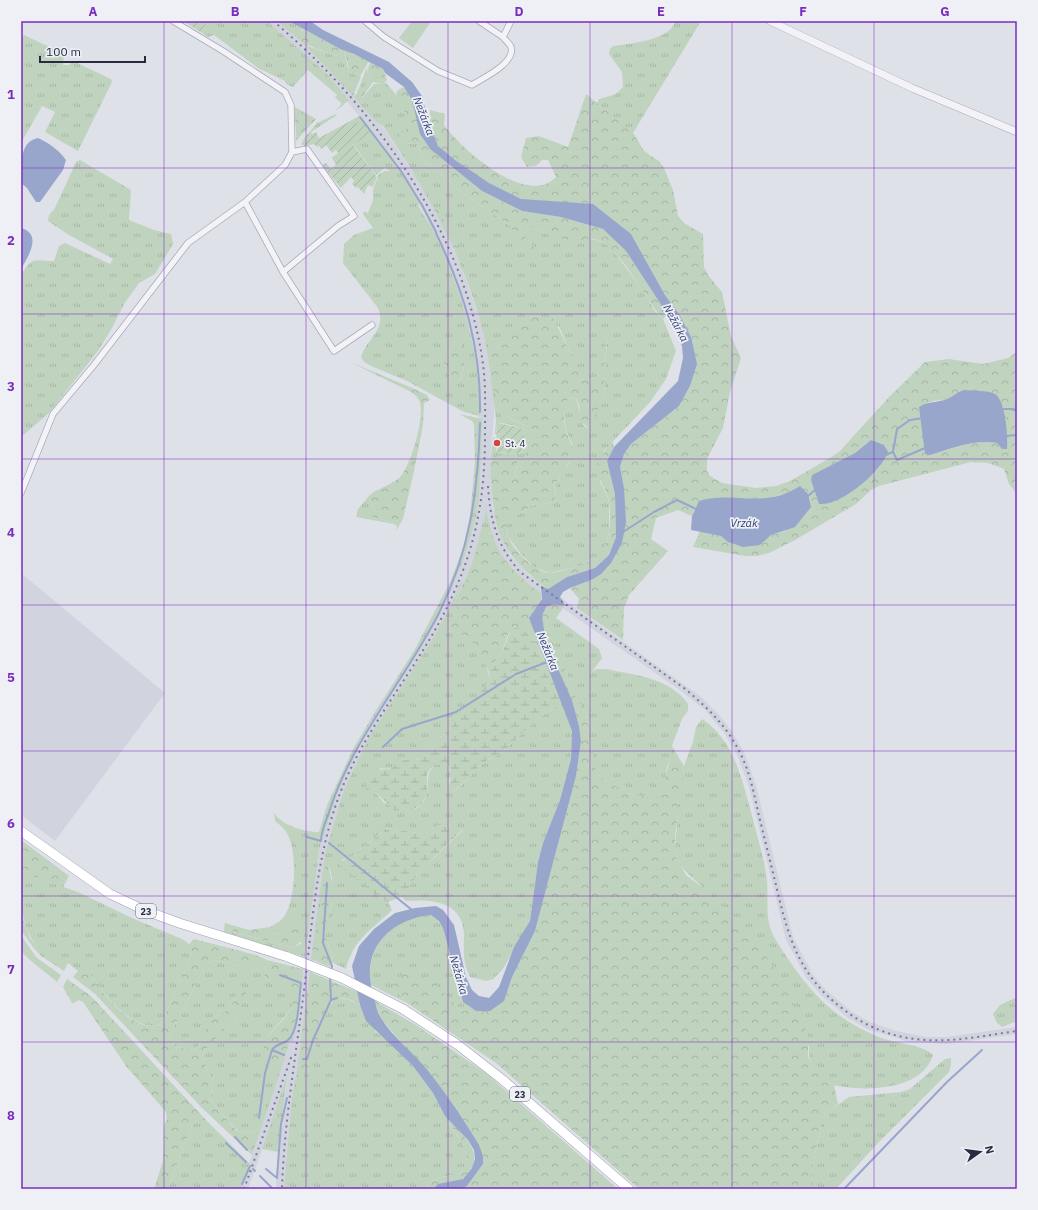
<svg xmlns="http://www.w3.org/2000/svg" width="1038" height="1210" viewBox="0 0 1038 1210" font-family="'IBM Plex Sans',sans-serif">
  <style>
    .built { fill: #d1d3de }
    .grass { fill: url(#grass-tufts); fill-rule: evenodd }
    .forest { fill: url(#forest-crowns); fill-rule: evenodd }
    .wetland { fill: url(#wetland-marsh) }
    .park { fill: #c0d3bf }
    .garden { fill: url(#garden-furrows) }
    .water { fill: #98a6cb }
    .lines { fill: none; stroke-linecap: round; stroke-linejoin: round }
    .stream { stroke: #98a6cb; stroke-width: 2 }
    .minor-casing { stroke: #a8aab7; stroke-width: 7 }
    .tertiary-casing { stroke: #a8aab7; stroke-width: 8 }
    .primary-casing { stroke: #9da2b5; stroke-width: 10 }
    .minor { stroke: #f2f2f7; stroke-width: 5.5 }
    .tertiary { stroke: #f2f2f7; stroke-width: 7 }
    .primary { stroke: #fff; stroke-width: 9 }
    .rail { stroke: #777c93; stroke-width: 2; stroke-dasharray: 2 4; stroke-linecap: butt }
    .primary-bridge-casing { stroke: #9da2b5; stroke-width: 10; stroke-linecap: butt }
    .primary-bridge { stroke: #fff; stroke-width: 9 }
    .grid { fill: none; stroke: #7b2cbf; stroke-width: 1; stroke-opacity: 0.55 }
    .poi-dot { fill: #d4463d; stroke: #eef0f6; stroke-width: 1.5 }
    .labels { text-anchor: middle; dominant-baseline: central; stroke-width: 3.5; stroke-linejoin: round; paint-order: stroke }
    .shield { fill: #eef0f6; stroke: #636677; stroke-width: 1 }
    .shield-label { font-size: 9px; font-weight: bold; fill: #272b41 }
    .poi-label { font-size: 10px; fill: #272b41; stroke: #eef0f6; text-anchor: start }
    .water-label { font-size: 11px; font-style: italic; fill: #2f4076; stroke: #eef0f6 }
    .neatline { fill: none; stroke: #7b2cbf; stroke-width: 1.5 }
    .grid-label { font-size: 13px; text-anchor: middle; font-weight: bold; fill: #7b2cbf }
  </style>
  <defs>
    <pattern id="grass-tufts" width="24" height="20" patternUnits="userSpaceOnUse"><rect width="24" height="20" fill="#c0d3bf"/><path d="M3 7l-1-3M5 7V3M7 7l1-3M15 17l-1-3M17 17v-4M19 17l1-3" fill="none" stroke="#a5b5a5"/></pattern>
    <pattern id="forest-crowns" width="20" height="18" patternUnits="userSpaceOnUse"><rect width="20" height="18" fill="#c0d3bf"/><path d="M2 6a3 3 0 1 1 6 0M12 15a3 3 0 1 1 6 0" fill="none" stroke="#a5b5a5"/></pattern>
    <pattern id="wetland-marsh" width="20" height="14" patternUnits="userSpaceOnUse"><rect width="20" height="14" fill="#c0d3bf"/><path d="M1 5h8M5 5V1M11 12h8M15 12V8" fill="none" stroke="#a5b5a5"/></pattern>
    <pattern id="garden-furrows" width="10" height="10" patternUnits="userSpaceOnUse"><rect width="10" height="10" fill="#c0d3bf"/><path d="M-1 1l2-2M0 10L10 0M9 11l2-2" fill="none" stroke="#a5b5a5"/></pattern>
  </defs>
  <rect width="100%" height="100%" fill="#dfe1e9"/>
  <path class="built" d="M264,21H282L346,83L384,129L424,189L446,231L461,266L482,326L493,388L494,413L490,465L493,509L510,555L529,575L700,696L720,716L731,730L745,754L756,785L793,937L813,975L827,991L852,1012L870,1022L896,1031L927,1037H946L1017,1027V1034L946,1044L906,1041L867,1029L848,1018L822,996L807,979L786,940L749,787L738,757L725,734L706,711L681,691L524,581L504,560L494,542L486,512L472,564L460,593L325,874L291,1135L287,1189H276L278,1152L287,1079L248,1189H240L259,1135L289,1040H292L309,905L325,820L354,748L375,711L426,634L450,588L470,531L479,447L478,375L470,329L453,275L426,218L414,195L359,116L338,90Z
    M21,573L165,693L55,841L21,815Z"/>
  <path class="grass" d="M207,21H267L324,71L349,100L333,113L342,104L335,97L337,95L308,70L293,87L286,84L285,81L258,68L214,35L208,37L202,33Z
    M277,21C288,21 295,22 303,29L301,30L308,46L336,56L339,53L340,49L344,50L348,68L361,77L363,72L353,96L303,43Z
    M675,21H701L633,133C620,125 609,113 597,103L599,99L616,94L623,87L622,72L609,54L610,49L613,46C629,44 671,40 675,21Z
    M24,35L64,54L63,65H69L73,61L111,79L112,82L78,151L45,132L55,112L42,106L21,143V37Z
    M367,67V72L370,79L361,99L374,84L386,83C395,93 414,114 405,130L399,131V140L402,143L413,144L416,141L418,142L423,159L464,194L508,224L534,248L520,229L523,226L530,225L547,234L576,241L589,239L597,240L606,244L613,250L644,292L654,310L663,319L676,351L666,379L650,402L604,451L600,482L607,495L609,503V531L606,545L602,554L586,565L550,573L535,568L521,554L508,537L507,527L510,518L526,510L530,506L549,503L555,499C555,485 558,473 569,464L573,446L566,430L564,416V406L568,399L576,398L583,425L588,428L604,395L607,335L602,373C598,379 588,381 581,379L559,326L502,342L488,359C483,321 469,285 454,249L457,250L458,247L436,207L434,209L410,167L383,126L376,122L355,98Z
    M336,114L337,115L311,132L312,134L302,141L317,123Z
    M359,116C382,143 403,172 421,203L418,205C424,217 431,225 437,238C463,295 480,353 480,416L464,412L407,381L371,366L364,362L361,357C367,338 387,329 378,308L343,263L344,244L354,235L373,228L363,214L364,211L368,213L373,200V190L379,174L385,171H390L385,168L376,175L353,144L352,120ZM454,346L465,362L460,381H451C447,364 438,361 454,346Z
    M80,160L131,190L129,220L154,230L171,234L173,244L155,274L139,283L124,304L112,328L98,351L49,413L21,437V275C33,255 34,261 54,261L59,246L65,243L110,264L113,259L69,235L48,221L49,215L55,208L76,162Z
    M350,362L410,387L407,390Z
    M490,374C498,390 495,409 511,419C516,422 523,424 529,427C531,444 523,462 517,477L515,474L517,466L493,458L490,465L493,438H496V452L522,454L525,430C516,426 506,423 497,423L496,434H495L496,420Z
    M459,414L482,419L479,498L476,517L463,561L437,620L368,727L339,788L319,850L305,957L224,932V929L293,948L302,943L287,930L285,934L270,933V927C276,924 283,920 286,913C296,896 298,844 284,829C282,826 278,824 275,821L274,813C283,826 305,832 319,832L327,805L354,747L415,649L450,582L464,547L470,515L475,462L474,424L472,421Z
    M368,497L374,509L372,517L391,522L403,519L396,531L397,526L394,524L356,517L358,509Z
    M486,510L492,534L489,533L476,554L449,631C474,632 485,658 490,679L486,688L432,747L420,752L422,756C412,763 391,771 380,768L375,792L384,803L409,812C413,810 418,808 421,805C434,793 421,776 435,765H447L451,774L449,781L452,791C465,785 469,777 478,767C483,762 495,757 502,752C515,742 541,710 557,709C560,709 563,711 566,712L572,731L571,759L560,800L543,843L538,862L530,921L503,969L493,979L486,981L470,977C462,959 464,953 464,935C463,901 432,899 406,901L402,897L420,871L463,830L439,825L424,834L387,828L351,857L341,860L381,899L388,902L392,910C372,930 353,939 346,969L331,962L333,958L326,938L325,928L332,903V876L328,864L323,872V900L318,919L311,959L325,854L344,790L369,737L432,640L444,619L464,577L453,607L472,564Z
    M552,617L556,618L599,649L602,658L592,672L597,669H606C634,675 671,678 688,704V711L682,719L672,746L673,755L667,767L661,794C658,796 656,798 653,798C640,799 608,786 599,776C590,767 590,725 585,710C584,706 580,705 577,702C574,697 573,689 571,684C565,668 543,635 548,618Z
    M702,719C735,740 743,784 753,819C758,840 765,860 767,881C769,906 763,922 779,945C807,989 830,1017 879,1037C895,1044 922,1044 933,1055C923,1088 874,1091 845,1087C840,1086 832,1086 827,1083C814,1077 808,1061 809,1047L773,967L737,920L680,866L676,858L675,847L680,788L684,766L693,742L696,727Z
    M21,872L78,892L134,919L182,939L189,944L192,955L161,1024C136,1035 100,992 89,972L78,971L68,963L64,971L41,956L33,947L37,946C19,924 21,899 21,872Z
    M431,915L439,921L443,928L463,1002L476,1011H462L450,999L392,986L407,1003L369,984C369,942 389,920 431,915Z
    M256,955L267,960L264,977C310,999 293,1006 268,1036L272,1070L286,1054L259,1135L251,1131L248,1134L238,1131L218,1110L211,1099L212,1081L202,1056L205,1050L239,1014L238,991L230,1009C205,1018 209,1030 196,1050L176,1047L169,1037L206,964L214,960L239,966L244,972Z
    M1017,997V1021L1002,1027L997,1023L993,1014L1000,1005Z
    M339,998L350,1000L360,1005L376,1032L386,1039L413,1066L433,1093L451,1127L465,1147L467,1161L465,1169L458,1175H451L431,1180L425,1189H284L292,1099L297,1070V1087L330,1005L334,1000Z
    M951,1058V1064L949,1072L878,1143L836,1189H815L811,1174L822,1120L827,1112L849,1097L901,1092L910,1089L945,1059Z
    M287,1076L278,1152L262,1149Z
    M198,1120H206L250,1164L241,1189H168L193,1123Z"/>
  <path class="forest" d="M303,29L340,49L339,53L336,56L303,43L300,35Z
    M344,50L369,61L359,78L350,72Z
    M370,62L383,69L387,80L383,84L373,82L361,99L359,98L358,95L370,79L367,72Z
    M404,87C407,91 410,96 412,101C421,119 415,130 430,149L482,191L522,211L561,217L603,229L626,251L660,303L666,315L663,319C645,300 622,249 598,240C590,237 585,241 577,241C569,241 558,237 550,235C540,232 530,220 520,229L534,248V252L531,253L508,224L464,194L423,159L418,142H416L413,144L402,143L399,140V131L405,130C412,118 400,104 396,94L398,90Z
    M586,94L634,134L644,151L659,161L664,168L673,190L678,216L684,223L703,234L704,267L708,275L722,292L731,336L741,358L730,392L723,428L707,459V471L710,476L722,483L756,488L776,486L790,481L828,459L839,452L889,397L925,362L949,359L983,364L1008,358L1017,352C1017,369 1014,393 1017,410V494L1009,484L1004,469L988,463L971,462L879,486L871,490L856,504L795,540L769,553L757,556H745L693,547L700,531L721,536L735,545H760L771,535L785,531L800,486L791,492L765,499L714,498L695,507L692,516L678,510L656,518L651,539L668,551L629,595L624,608L623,640L577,608L579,599L570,588L579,584L622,543L624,488L620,467L624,454L631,444L679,406L690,386L679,314L665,295L631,234L534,200C530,200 525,200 521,199C504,194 452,162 440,148C432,138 428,121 430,110L445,114L444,125C462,149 526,208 556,177L548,160H542L536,166L527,167L521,157L526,138L539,136L568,147ZM947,399L1003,407L1007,449C1003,447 999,444 996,443C977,438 948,450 930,455L919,407L933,401ZM871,440L879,467C864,486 841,494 819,504L811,480L812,475L855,453Z
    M295,107L316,119L296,141C297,130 294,119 295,107Z
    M436,206L458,247L457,250L454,249L434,209Z
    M538,316L554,319L576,365L581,379C588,381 598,379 602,373L607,333L604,395L590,427L589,428L581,422L579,405L576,398L568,399C559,415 566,437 576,452C566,470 554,475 555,499L549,503L530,506L526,510L510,518C508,524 506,530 508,536C512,549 536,573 550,573C555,573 561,571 565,570C588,565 606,557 609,531C610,521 611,504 607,494C602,482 597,478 597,463L612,441L614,447L607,461L615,494L616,537L609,555L595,568L567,577L548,589C495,551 494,526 490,465L493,458C501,454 510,455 518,458L515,474L517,477C523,461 531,444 528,427C520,422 510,420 503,413C496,406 490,371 488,359L518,322L522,319Z
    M458,340L462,342L465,362L460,381L454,383L451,381L444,363V358Z
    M410,387L427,395L430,400L424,403L423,425L414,471L403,519L391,522L372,517L371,513L374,509L368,497C376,488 390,486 399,478C411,467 426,414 419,400C416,395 412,392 407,390Z
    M484,533L492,534C500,560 519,577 541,593C543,603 535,609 529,618L549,670L535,642L521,628L508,634C504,648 499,660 488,670C481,652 471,632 449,631L481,537Z
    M554,604L565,605L556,618H548L551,638L571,684L577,701L585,708L595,766L598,775L605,781L632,794L652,798L661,794C662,777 673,762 672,746L684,766L675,836L676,858L678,862L686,875L706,890L737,920L759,946L773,967L802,1021L808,1036V1056L814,1070L827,1083L834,1085L838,1104L827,1112L822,1120L811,1174L815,1189H639L496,1063L407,1003L392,986L402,975L412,971L435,983L462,1011H490L504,1000L512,977L535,931L576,776L581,741L579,726L572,700L546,642L542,616L546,607Z
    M21,840L69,876L63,887L21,872Z
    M328,864L332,882V902L325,928L326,938L333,959L330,967L311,959L317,923L323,900V872L326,865Z
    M21,914L30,938L37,946L33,947L21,930Z
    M291,921H298L305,927C305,938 302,942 293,948L224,929L225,923L249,930L270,927L271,933L285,934L287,930V925Z
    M21,936L37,958L61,975L57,982L30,960L21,951Z
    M194,939L256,955L244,973L239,966L214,960L206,964L169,1037L176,1047L196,1050C209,1029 204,1019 230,1009L238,991H247L239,1014L205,1050L202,1056L212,1081L211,1099L218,1110L237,1131L248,1134L251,1131L259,1135L252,1155L202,1108L95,994L73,977L78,971H89C99,992 136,1036 161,1024L192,955L189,944Z
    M267,960L303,969L296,1028L292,1041H289L286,1054L272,1070L267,1068L263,1043C286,1012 315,1002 264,977Z
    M310,972L358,992L360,1005C355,1001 341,995 334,1000C328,1004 328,1013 325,1019C316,1042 310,1069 297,1088V1070Z
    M67,979L91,996L206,1120H198L193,1123L168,1189H154L163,1161L164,1125L167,1119L166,1112L126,1066L83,1002L79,1000L72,1003L63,987Z
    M375,1001L416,1025L487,1074L618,1189H460L467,1186L483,1164L471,1132L429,1072L403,1045L380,1017Z
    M445,1116C457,1129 485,1150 470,1170C468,1173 465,1177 462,1179C452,1185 442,1181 433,1189H425L431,1180L451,1175H458C480,1156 454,1135 445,1116Z"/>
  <path class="wetland" d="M514,628H521L535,642L549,670L566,712C563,711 560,709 557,709C541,710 515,743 502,752C495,757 482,762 478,767C469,777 464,786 451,791C447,781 455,774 447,765H435L430,769L427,775V795L421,805L409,812L394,810L375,792L366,790L367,778L374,770L390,769L399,762L413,758L417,760L421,756L419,752C424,750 430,749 433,746C441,738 489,685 490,679C490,676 489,672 488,670C494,663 500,656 504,648C508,640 507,634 514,628Z
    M439,825L463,829L420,871L402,897L388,902L381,899L337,863L351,857L387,828L424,834Z"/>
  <path class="park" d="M412,21H428L430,23L413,48L399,38Z"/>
  <path class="garden" d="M183,21H207L202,33Z
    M352,120L353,125L360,121L371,133L353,145L377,177L373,187L368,185L364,194L358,187L356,188L352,184L354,181L351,177L341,188L322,165L326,163L331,169L336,165L332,158L338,153L336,150L332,153L326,145L321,149L319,146L317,147L314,144L305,146L301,144L306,137L316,132L319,138Z
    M497,423L517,427L525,430L522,454L496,452L499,442L496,441Z"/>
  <path class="water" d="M289,21H310L323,30L389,62L412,82L422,96L428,120L438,146L455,160L489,183L521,199L593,204L631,234L665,295L679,314L691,337L697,364L690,386L679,406L631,444L624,454L620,467L624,488L626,522L622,543L611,563L601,574L593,579L570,588L563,592L560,597L565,605L554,604L546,607L542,616L546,642L572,700L579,726L581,741L576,776L535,931L512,977L504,1001L490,1011H476L463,1002L443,928L439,921L431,915C386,920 359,953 374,997C376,1004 377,1012 381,1018C393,1038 414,1053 429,1072C447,1095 464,1120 479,1145L483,1156V1164L467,1186L460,1189H433L438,1184L463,1179L472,1168L475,1159L474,1150L468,1140L445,1116L433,1093L413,1066L366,1021L360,1005L352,966L359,946L374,929L395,913L415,908L436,906L443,910L454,925L466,977L472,990L479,996L489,998L499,987L514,947L530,921L538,862L543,843L560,800L571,759L572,731L529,618L542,599L541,586L548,589L567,577L595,568L609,555L616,537L615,494L607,461L614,447L678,381L683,358L682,346L660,303L626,251L603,229L561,217L522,211L482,191L430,149L420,134L412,100L404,87L385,73L383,69L354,54L340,49Z
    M38,138C49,143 59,150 66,160L63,170L40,202H36L27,188L21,183C21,167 19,141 38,138Z
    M21,228C43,234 28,257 21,269Z
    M964,390C973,391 987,390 995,394C1006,401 1008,437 1007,449H1002L997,443C974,439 951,449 930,455L925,454L919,407C928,401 937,403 947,399C953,397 957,392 964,390Z
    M871,440L884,445L888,452C881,472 841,506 819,504L811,480L812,475L855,453Z
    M800,486L808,494L811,507L795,527L771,535L760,545L743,547L728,542L721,536L691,530L692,516L699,501C734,490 763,510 800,486Z"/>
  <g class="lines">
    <path class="stream" d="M360,117L401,171L420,202
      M421,203L436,232
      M436,233C464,292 481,346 480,412
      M1001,409H1012L1017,411
      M1004,436L1017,435
      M893,452L897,429L910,420L923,418
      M885,455L893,452L897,460L925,448
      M808,496L815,490
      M623,532L654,512L677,500L696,509
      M383,747L402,729L456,712L516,674L547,662
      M307,837L321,841
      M321,841C321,830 327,819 330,809C354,737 405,680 439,613C470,551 478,491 480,423
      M329,843L412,910
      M327,883L323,943L332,966L331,972
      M280,975L301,983C299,997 299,1031 288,1040C282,1045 277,1043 272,1050L284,1055
      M330,976L331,1000
      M303,1059H307L313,1040L331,1000L337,998
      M259,1118L265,1073L272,1050
      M235,1137L247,1150
      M226,1143L246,1162
      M253,1169L255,1171
      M266,1169L277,1178
      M260,1176L273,1189
      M277,1177L281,1124L287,1098
      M242,1184L250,1166
      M844,1189L947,1082L982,1050"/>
    <g class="minor-casing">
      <path id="minor" d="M365,21L384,37L438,71L472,85C483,78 516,63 511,47C510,44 505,40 503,37L511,21
        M479,21L503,37
        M245,202L283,272L338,226L354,216L307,149L292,152
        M283,272L334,351L372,325
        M21,493L53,414L94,365L188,243L245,202L285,165L292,152L291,105L285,92L223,51L173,21"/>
    </g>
    <g class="tertiary-casing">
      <path id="tertiary" d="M770,21L912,88L1017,132"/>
    </g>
    <g class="primary-casing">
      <path id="primary" d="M21,831L110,894L144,910L179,923L288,957
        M403,1009L458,1045L503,1080L629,1189"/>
    </g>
    <use href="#minor" class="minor"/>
    <use href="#tertiary" class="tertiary"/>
    <use href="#primary" class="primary"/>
    <path class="rail" d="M273,21C372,103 465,233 483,364C486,387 485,410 485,434C485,491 478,538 455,590C424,663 367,721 339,796C315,861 312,930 303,998C295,1061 284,1125 282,1189
      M488,486C490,520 497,546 520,572L684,688C708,708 729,728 742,757C750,774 754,793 758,812C764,836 770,861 776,885C788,937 799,976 843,1009C867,1028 897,1039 927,1040C957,1042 987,1035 1017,1031
      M244,1189L292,1055"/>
    <g class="primary-bridge-casing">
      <path id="primary-bridge" d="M288,957L342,978L403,1009"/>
    </g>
    <use href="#primary-bridge" class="primary-bridge"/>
  </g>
  <path class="grid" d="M164,21V1189M306,21V1189M448,21V1189M590,21V1189M732,21V1189M874,21V1189M21,168H1017M21,314H1017M21,459H1017M21,605H1017M21,751H1017M21,896H1017M21,1042H1017"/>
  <circle class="poi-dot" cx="497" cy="443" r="4"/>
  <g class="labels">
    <g class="shield">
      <rect x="136" y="904" width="20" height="14" rx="3"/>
      <rect x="510" y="1087" width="20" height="14" rx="3"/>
    </g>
    <g class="shield-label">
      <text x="146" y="911">23</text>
      <text x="520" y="1094">23</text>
    </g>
    <g class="poi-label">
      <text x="505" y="443">St. 4</text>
    </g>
    <g class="water-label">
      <text transform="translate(424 116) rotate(69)">Nežárka</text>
      <text transform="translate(676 323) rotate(62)">Nežárka</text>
      <text x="744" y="523">Vrzák</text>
      <text transform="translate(548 651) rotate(68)">Nežárka</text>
      <text transform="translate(459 975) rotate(74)">Nežárka</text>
    </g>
  </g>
  <rect width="1038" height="1210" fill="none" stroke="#eef0f6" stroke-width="44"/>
  <g transform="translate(980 1152) rotate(76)" stroke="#eef0f6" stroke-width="3" paint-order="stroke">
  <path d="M0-3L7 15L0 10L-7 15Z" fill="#272b41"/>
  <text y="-6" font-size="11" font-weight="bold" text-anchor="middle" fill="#272b41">N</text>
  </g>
  <path d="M40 56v6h105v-6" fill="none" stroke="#272b41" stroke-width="2"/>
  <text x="46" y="56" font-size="12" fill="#272b41" stroke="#eef0f6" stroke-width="3" paint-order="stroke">100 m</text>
  <rect x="22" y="22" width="994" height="1166" class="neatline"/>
  <g class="grid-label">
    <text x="93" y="16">A</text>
    <text x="235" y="16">B</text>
    <text x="377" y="16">C</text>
    <text x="519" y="16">D</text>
    <text x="661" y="16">E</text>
    <text x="803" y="16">F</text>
    <text x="945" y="16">G</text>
    <text x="11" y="99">1</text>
    <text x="11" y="245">2</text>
    <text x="11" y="391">3</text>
    <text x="11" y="537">4</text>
    <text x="11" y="682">5</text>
    <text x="11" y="828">6</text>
    <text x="11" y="974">7</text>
    <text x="11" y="1120">8</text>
  </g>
</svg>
